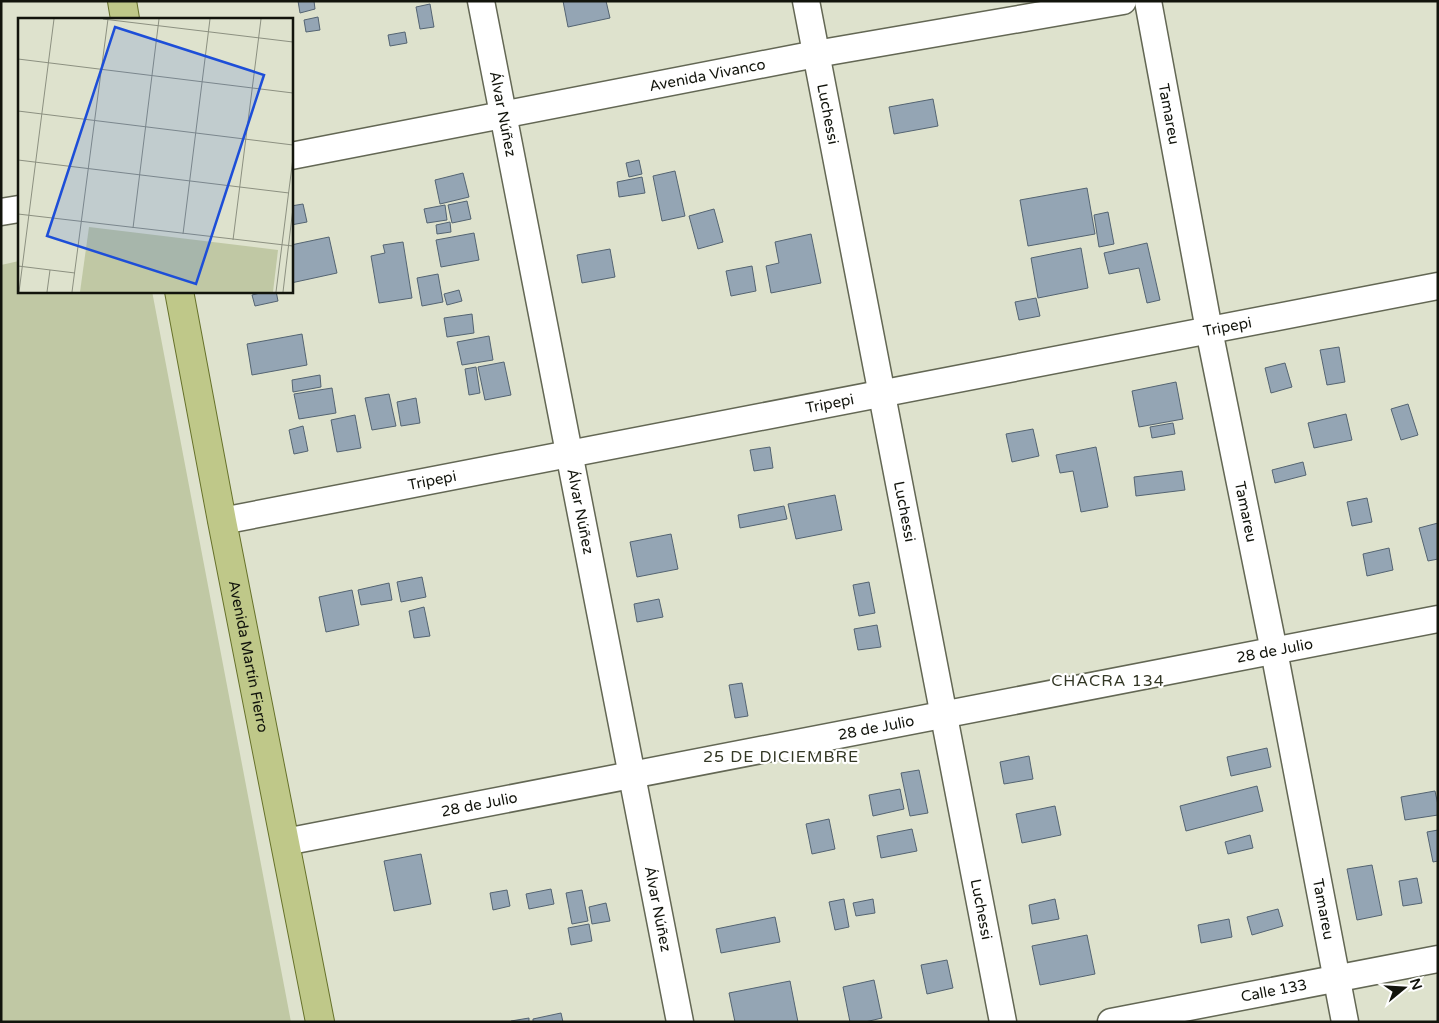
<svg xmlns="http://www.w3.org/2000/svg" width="1439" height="1023" viewBox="0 0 1439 1023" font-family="'Varela Round',sans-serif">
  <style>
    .green { fill: #c0c8a4 }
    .building { fill: #94a5b4; stroke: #546472 }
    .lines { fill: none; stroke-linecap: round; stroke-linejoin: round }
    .minor-casing { stroke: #636754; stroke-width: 29 }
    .major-casing { stroke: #66712a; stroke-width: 30 }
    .minor { stroke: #fff; stroke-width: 26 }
    .major { stroke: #bfc889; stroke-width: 28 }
    .labels { text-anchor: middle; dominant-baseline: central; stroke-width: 4.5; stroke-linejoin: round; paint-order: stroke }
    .street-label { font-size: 15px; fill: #12140c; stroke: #fff }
    .neighbourhood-label { font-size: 16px; letter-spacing: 1px; fill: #333725; stroke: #fff }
    .inset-road { fill: none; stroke: #8c9080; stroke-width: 1 }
    .view { fill: #1d4ed8; fill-opacity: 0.15; stroke: #1d4ed8; stroke-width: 2.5 }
    .inset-edge { fill: none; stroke: #12140c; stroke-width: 2.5 }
  </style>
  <rect width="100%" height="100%" fill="#dee2cd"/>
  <path class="green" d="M19,261V291H152L291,1022H1V265Z"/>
  <path class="building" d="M298,1H314L315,9L300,13Z
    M563,1H606L610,18L568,27Z
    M430,4L434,27L420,29L416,7Z
    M318,17L320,30L306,32L304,20Z
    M405,32L407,43L390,46L388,35Z
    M933,99L938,126L894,134L889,107Z
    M639,160L642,174L629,177L626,163Z
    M675,171L685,216L662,221L653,176Z
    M463,173L469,197L440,204L435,180Z
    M642,177L645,193L619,197L617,182Z
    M1087,188L1095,234L1028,246L1020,200Z
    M467,201L471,219L452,223L448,205Z
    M303,204L307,222L291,225V206Z
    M445,205L447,220L427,223L424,209Z
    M714,209L723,242L698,249L689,216Z
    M1108,212L1114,244L1099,247L1094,215Z
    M450,222L451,232L437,234L436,225Z
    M474,233L479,260L441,267L436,240Z
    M811,234L821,283L771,293L766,266L779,263L775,242Z
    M329,237L337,273L291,283V245Z
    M403,242L412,298L379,303L371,256L385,253L383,245Z
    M1147,243L1160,300L1147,303L1139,268L1109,274L1104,253Z
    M1081,248L1088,288L1038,298L1031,258Z
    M610,249L615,277L582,283L577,255Z
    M752,266L756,291L731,296L726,271Z
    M438,274L443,302L422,306L417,278Z
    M459,290L462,301L447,305L444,294Z
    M268,291H276L278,301L255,306L252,295Z
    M1036,298L1040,316L1019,320L1015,302Z
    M472,314L474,333L447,337L444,318Z
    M302,334L307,365L252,375L247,344Z
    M489,336L493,360L462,365L457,342Z
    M1339,347L1345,382L1327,385L1320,350Z
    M504,362L511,395L485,400L478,367Z
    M1285,363L1292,387L1271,393L1265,368Z
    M476,367L480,393L469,395L465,369Z
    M320,375L321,387L293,392L292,380Z
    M1176,382L1183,419L1139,427L1132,391Z
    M332,388L336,413L299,419L294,394Z
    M389,394L396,426L372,430L365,398Z
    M416,398L420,423L401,426L397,402Z
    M1408,404L1418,435L1401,440L1391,409Z
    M1346,414L1352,440L1314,448L1308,423Z
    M355,415L361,448L337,452L331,420Z
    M1173,423L1175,434L1152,438L1150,427Z
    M303,426L308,451L294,454L289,430Z
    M1033,429L1039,456L1012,462L1006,434Z
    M770,447L773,468L754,471L750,450Z
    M1096,447L1108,507L1081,512L1073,471L1060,473L1056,455Z
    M1303,462L1306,475L1275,483L1272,470Z
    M1182,471L1185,490L1136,496L1134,477Z
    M835,495L842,530L796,539L788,504Z
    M1367,498L1372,522L1352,526L1347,502Z
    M784,506L787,519L740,528L738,515Z
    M1438,523V559L1428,561L1419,528Z
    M671,534L678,569L637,577L630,542Z
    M1389,548L1393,570L1367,576L1363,554Z
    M422,577L426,597L401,602L397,582Z
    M869,582L875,613L859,616L853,585Z
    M389,583L392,600L361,605L358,590Z
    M352,590L359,625L326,632L319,597Z
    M659,599L663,617L637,622L634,604Z
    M424,607L430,636L414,638L409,611Z
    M877,625L881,647L858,650L854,629Z
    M742,683L748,716L735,718L729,685Z
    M1267,748L1271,767L1231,776L1227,757Z
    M1029,756L1033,779L1004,784L1000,762Z
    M919,770L928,813L910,816L901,773Z
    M1257,786L1263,811L1186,831L1180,806Z
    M900,789L904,809L873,816L869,795Z
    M1435,791L1438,805V815L1405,820L1401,797Z
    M1055,806L1061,835L1022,843L1016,814Z
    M829,819L835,849L812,854L806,824Z
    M912,829L917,851L881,858L877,836Z
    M1438,830V861L1433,862L1427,832Z
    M1250,835L1253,848L1228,854L1225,842Z
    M421,854L431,904L394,911L384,861Z
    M1372,865L1382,915L1357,920L1347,869Z
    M1417,878L1422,903L1403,906L1399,881Z
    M551,889L554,904L529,909L526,894Z
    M507,890L510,906L493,910L490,893Z
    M582,890L588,921L572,924L566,893Z
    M844,899L849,927L835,930L829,902Z
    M873,899L875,913L856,916L853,903Z
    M1055,899L1059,919L1032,924L1029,905Z
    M606,903L610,921L592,924L589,907Z
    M1278,909L1283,926L1252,935L1247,917Z
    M775,917L780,942L721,953L716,929Z
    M1229,919L1232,937L1201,943L1198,925Z
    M589,924L592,941L571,945L568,928Z
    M1087,935L1095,974L1040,985L1032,946Z
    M947,960L953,988L927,994L921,965Z
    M874,980L882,1018L865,1022H850L843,987Z
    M790,981L798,1022H735L729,993Z
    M561,1013L563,1022H533V1019Z
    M529,1018V1022H511V1021Z"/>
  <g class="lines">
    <g class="minor-casing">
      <g id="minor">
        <path id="s1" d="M481,1L680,1022"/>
        <path id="s2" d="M806,1L1003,1022"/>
        <path id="s3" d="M1148,1L1209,330L1274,651L1345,1022"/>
        <path id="s4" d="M291,156L816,54L1123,1"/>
        <path d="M1,212L19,209"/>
        <path id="s5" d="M222,521L1438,286"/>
        <path id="s6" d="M285,842L1438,619"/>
        <path id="s7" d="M1111,1022L1438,959"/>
      </g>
    </g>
    <g class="major-casing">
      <g id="major">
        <path d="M122,1L125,19"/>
        <path id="s8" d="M179,291L222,521L320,1022"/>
      </g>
    </g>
    <use href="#minor" class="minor"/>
    <use href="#major" class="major"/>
  </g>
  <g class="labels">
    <g class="street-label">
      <text stroke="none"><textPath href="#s4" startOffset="424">Avenida Vivanco</textPath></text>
      <text stroke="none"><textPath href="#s1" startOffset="115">Álvar Núñez</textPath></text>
      <text stroke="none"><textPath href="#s2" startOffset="115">Luchessi</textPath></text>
      <text stroke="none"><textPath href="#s3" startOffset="115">Tamareu</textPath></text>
      <text stroke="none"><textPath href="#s5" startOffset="1024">Tripepi</textPath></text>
      <text stroke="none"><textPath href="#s5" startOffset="619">Tripepi</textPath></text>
      <text stroke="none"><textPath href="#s5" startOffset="214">Tripepi</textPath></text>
      <text stroke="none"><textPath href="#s1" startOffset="520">Álvar Núñez</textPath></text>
      <text stroke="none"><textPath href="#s2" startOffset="520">Luchessi</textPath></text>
      <text stroke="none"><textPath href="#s3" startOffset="520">Tamareu</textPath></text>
      <text stroke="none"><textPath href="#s6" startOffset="1008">28 de Julio</textPath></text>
      <text stroke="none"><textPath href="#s8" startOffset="372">Avenida Martín Fierro</textPath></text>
      <text stroke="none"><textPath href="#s6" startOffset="602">28 de Julio</textPath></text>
      <text stroke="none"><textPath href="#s6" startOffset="198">28 de Julio</textPath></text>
      <text stroke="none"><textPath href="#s1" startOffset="925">Álvar Núñez</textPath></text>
      <text stroke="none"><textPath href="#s2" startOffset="925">Luchessi</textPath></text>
      <text stroke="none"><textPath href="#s3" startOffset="925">Tamareu</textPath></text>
      <text stroke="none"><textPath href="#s7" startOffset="166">Calle 133</textPath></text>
    </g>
    <g class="neighbourhood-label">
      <text x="1108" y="681">CHACRA 134</text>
      <text x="781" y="757">25 DE DICIEMBRE</text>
    </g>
  </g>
  <g transform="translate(18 18)">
    <rect width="275" height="275" fill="#dee2cd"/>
    <path d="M71,209L260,232L255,274H62Z" fill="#c0c8a4"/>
    <path class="inset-road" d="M85,1L275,24M0,41L275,75M0,93L275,127M0,142L271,175M0,196L275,228M115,210L141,1M165,216L192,1M215,222L243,1M0,248L57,255M1,274L36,1M29,274L32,252M54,274L90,1M258,274L275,140M265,274L275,190"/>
    <path class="view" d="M97,9L246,57L178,266L29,218Z"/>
    <rect width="275" height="275" class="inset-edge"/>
  </g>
  <rect width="1439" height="1023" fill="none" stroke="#12140c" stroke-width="5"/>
  <g transform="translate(1404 988) rotate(72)" stroke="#ffffff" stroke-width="4" paint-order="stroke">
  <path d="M0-4L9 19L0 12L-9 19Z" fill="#12140c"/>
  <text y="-8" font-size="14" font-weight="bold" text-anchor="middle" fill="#12140c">N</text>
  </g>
</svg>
